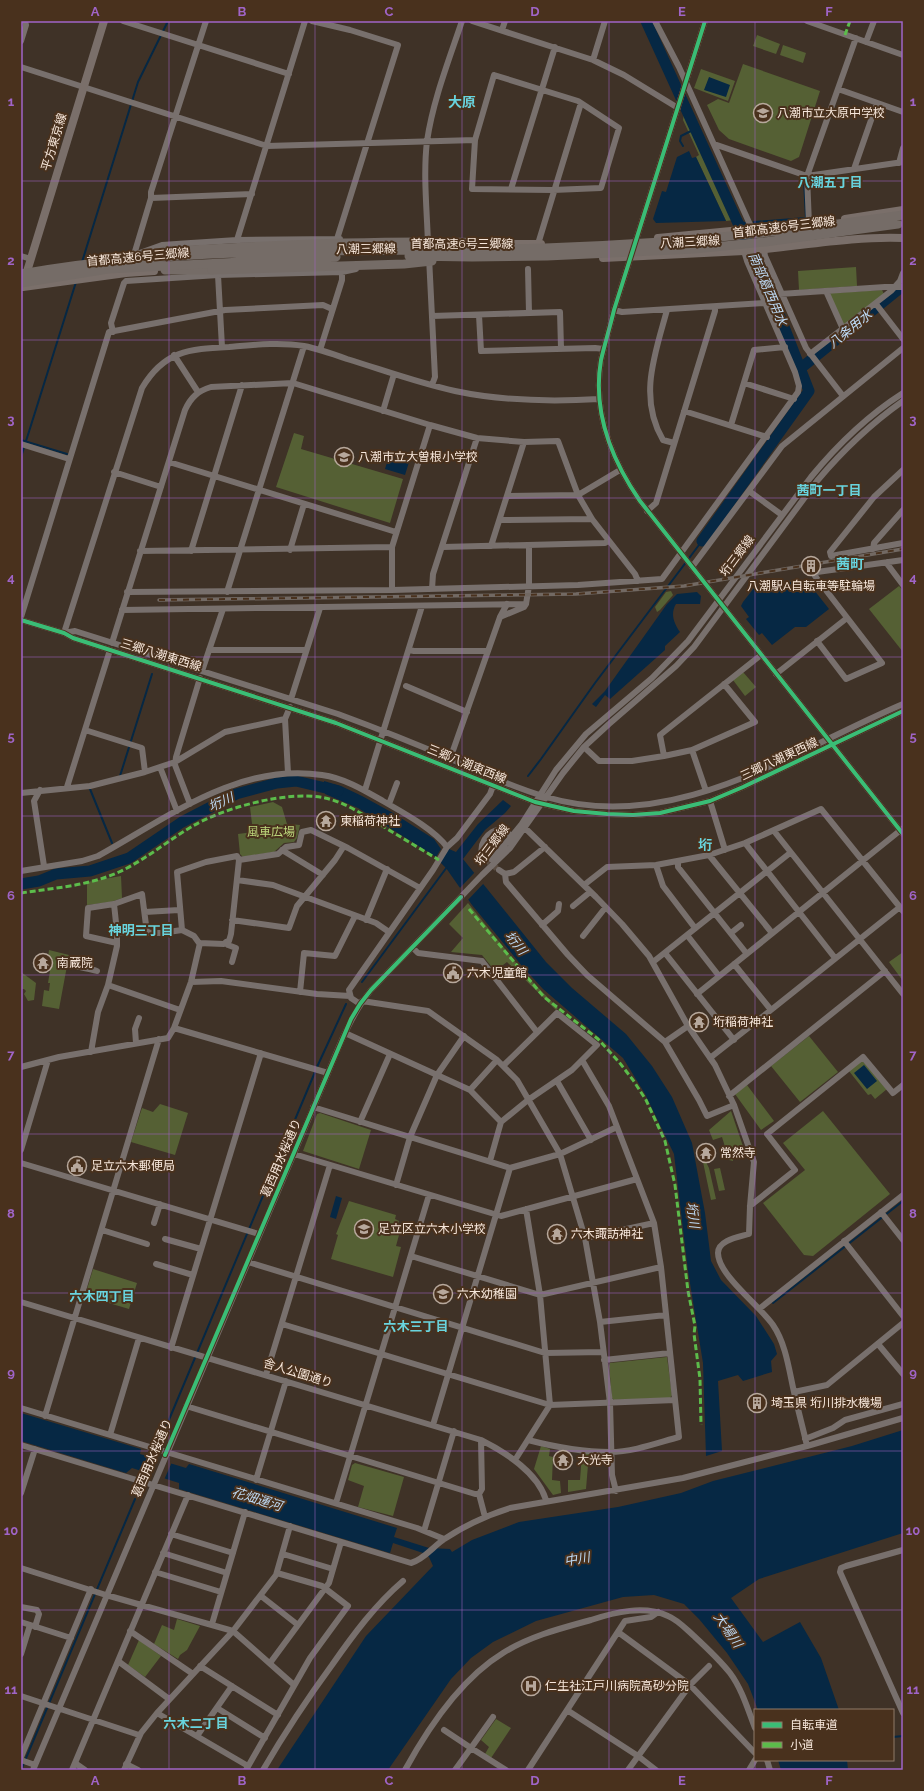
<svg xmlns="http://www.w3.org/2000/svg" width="924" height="1791" viewBox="0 0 924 1791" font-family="Raleway,'Noto Sans JP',sans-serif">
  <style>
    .green { fill: #556034 }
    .water { fill: #062844 }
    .pier { fill: #3f3227 }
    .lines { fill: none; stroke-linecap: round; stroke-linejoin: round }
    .stream { stroke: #062844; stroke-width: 2 }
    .river { stroke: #062844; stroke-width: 11 }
    .minor-tunnel { stroke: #5b4d42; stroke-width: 6; stroke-dasharray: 6 3; stroke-linecap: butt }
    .minor { stroke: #78706d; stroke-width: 6 }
    .major { stroke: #7a6f6a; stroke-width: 8 }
    .highway { stroke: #756c67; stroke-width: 9 }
    .rail-casing { stroke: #726963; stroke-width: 3.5 }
    .rail { stroke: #49311d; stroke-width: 2; stroke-dasharray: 6; stroke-linecap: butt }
    .major-bridge { stroke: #7a6f6a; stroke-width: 8 }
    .highway-bridge { stroke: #756c67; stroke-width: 9 }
    .quiet { stroke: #5cbc4b; stroke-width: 3; stroke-dasharray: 6 3; stroke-linecap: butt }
    .cycleway-casing { stroke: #49311d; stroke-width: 6 }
    .cycleway { stroke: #3abd76; stroke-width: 4 }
    .grid { fill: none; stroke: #a064c7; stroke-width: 1; stroke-opacity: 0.55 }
    .labels { text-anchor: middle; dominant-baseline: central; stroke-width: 4; stroke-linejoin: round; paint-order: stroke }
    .poi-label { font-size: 12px; fill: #f7e7db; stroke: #49311d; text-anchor: start }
    .street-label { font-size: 12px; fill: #f7e7db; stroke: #49311d }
    .park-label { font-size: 12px; fill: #bed97d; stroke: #49311d }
    .neighbourhood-label { font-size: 13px; font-weight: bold; fill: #68d4de; stroke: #49311d }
    .water-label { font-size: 13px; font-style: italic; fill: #bdd9f4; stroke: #49311d }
    .quarter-label { font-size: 14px; font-weight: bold; fill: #68d4de; stroke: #49311d }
    .neatline { fill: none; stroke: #a064c7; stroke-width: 1.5 }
    .grid-label { font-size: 13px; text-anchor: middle; font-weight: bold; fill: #a064c7 }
  </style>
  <rect width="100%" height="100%" fill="#3f3227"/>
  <path class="green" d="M757,35L780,44L776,54L753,46Z
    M783,45L806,53L803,63L780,55Z
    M743,64L820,91L799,157L791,161L729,139L719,130L707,105L718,99L729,103Z
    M701,69L735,81L728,101L694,88Z
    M684,113L734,220L726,221L696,157L699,155L683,120Z
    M856,267L857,286L799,290L798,271Z
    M882,290L884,294L846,324H843L829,295L831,293Z
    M294,433L304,436L301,449L403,479L390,523L276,487Z
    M899,586L903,590V652L869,609Z
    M671,591L673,595L660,610L657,612L655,607L666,592Z
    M743,672L756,687L745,696L733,680Z
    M273,802L282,807L287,824L300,825L297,838L294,842L284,843L274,852L243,857L240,854L238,834L253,832L250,807Z
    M121,876L122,898L111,902L87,905V882Z
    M468,903L526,975L558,1008L556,1010L507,962L495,971L482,955L451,952L463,938L449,924Z
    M49,950L69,955L59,1009L42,1006L44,990L49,991L50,983H48L52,958L48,957Z
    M903,952V981L889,962Z
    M21,972L36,983L34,1000L28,1001L24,994L26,991L24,989H21Z
    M809,1036L838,1072L800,1102L771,1066Z
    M862,1060L887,1089L875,1099L871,1094L868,1095L849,1071Z
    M747,1085L774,1121L761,1130L735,1094Z
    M160,1104L188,1113L175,1155L131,1142L142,1108L153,1112Z
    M731,1111L746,1155L733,1156V1161L729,1160L722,1137L713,1140L709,1130Z
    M823,1111L890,1194L813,1256L804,1255L763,1203L805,1170L783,1143Z
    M320,1113L371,1130L359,1169L303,1151L317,1114Z
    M703,1162H706L709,1168L716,1199L711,1200Z
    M720,1168L725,1190L719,1191L714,1169Z
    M349,1201L396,1215L395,1219L399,1221L395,1234L399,1235L396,1246L401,1247L393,1277L331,1259L338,1235L336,1234Z
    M93,1269L137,1283L129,1309L85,1296Z
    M667,1357L672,1395L670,1398L614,1400L612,1398L609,1366L610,1363Z
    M541,1446L550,1449L549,1456L553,1457L552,1480L560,1481L561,1493L553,1495L534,1469Z
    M582,1453H589L586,1489L568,1492V1480H580Z
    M355,1463L404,1477L393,1516L358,1507L364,1486L348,1480L352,1465Z
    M177,1619L200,1626L187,1650L180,1655L178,1659L162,1649L170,1634L162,1649L154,1644L162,1625L174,1630Z
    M139,1640L161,1656L145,1677L128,1665Z
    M496,1719L511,1728L491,1758L485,1754L489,1747L481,1740Z"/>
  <path class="water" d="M709,77L730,85L726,97L704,90Z
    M689,151L692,158L696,157L726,221L656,223L653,219L662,191L666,192L677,157Z
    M389,456L409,462L405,475L385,469Z
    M804,580L806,584H810L815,589L814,590L829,609L806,627H795L772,645L762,633L759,635L746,619L749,617L741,606L743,602L754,588Z
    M697,592L701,596L700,604H676C670,614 674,623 680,632L665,646V650L610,699L605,695L596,707L592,704L605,691L667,604L677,594Z
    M324,781L341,786L362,796L393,813L434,839L441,849L436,857L358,808L325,794Z
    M503,800L511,806L505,813L485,830L463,859L546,962L572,988L626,1034L652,1066L672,1097L692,1143L705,1213L711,1261L721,1280L756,1316L774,1344L777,1354L771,1361L772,1372L743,1381L738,1375L718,1381L722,1451L706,1456L703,1363L688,1271L674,1154L645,1094L623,1058L543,989L522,966L472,905L446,868L440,862L449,849L456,852L478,824Z
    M864,1065L877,1081L867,1089L854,1073Z
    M336,1196L342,1198L336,1219L330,1217Z
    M21,1413L141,1449L140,1454L186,1468L189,1464L397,1528L394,1537L429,1548L450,1549L452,1552L472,1540L519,1522L618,1507L681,1493L713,1481L852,1446L903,1430V1533L759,1579L731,1598L763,1642L800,1622L821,1658L839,1710H758L748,1684L727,1653L699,1619L684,1604L654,1595L623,1597L536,1621L493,1642L471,1658L451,1679L388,1770H277L366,1636L433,1566L429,1557L423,1553L393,1543L390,1553L179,1489V1483L132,1468L126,1473L21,1441Z
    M778,1760H847L848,1770H781Z"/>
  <path class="pier" d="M475,872L484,883L467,901L459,889Z
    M156,1457L172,1462L164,1480L148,1475Z"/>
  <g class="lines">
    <path class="stream" d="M683,146L680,141L681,136L695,129
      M737,221L745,223
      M754,222L806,218L804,180
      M82,262L138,82L168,21
      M21,440L67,454
      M21,457L76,282
      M120,776L152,674
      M528,776L541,759L595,683L702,541
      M90,789L112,843
      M362,982L447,867
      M317,1067L346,1004
      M773,1303L903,1201
      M163,1434L315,1072
      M893,1737L903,1736
      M21,1770L135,1499"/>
    <path class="river" d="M646,21L737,221L765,278L809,391L702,541
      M801,368L899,289
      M21,884L39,881L56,874L90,871L129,858L182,822L236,794L277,783L296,781L338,791"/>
    <path class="minor-tunnel" d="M485,859L499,870"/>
    <path class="minor" d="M123,21L289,74
      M312,21L350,30L398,45L337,239
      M472,21L593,60L624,75L678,108
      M655,21L679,67L752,229
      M705,21L614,310C610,327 605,343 601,360C592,412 611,459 640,501L903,834
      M807,21L903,55
      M502,30L505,21
      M21,41L26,25L25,21
      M866,42L874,21
      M593,60L605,21
      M21,67L267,146L475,140
      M494,75L578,101L619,128L601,188L553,190L472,189L475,140Z
      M838,89L903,112
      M714,144L807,176L903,162
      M899,163L903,148
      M854,169L877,103
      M511,189L555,47
      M151,198L252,194
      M809,224L807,176L856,38
      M237,240L305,21
      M428,244C427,210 423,175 427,141C433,100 449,60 462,21
      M538,244L581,103
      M764,250L765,256L806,348L843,396
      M134,255L162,245L191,243L237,240L340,239
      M21,256L31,259
      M429,257L435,377L432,385
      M133,258L151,198V192L206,21
      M528,269L529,313
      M218,275L222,347
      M826,291L843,329
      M780,294L885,287H903
      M876,304L903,339
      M614,310L622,312L765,303
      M667,310C655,354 638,397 663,440L674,443
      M479,315L481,351L595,348L604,349
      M432,316L560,312L561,348
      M113,332L111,323L124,283L126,281L218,275L342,272L356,269
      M320,350L342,280V272
      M810,354L891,291L900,281L903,273
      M174,355L198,392
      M744,383L794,399
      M383,411L394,374
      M684,411L767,437
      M731,425L754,350L785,347
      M21,444L69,459
      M169,462L396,532
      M903,470L874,497L830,552L831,556L903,543
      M114,472L161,487
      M749,491L782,515
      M507,496L578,495L620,470
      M647,511L656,503L715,311V307
      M500,520L592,519
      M491,546L524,442
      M443,547L605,543L608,541
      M873,549L874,543L903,510
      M290,550L304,504
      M140,551L392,547
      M191,551L242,385
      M887,562L888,565L903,585
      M692,567L782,446L903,348
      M432,589L433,574L477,438
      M392,590V547L430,425
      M127,592L392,590L578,585L662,579L798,392L799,386L795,372L747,261L744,251
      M227,592L304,346
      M122,610L526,604L529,586V545
      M21,617L109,332L225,310L323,305L332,309
      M500,617L524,607L526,604
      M21,620L64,633L73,638L336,723L535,802L574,811L607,814L633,815L660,813L710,801L743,787L903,711
      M64,633L75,631L338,714C376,728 414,743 451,759C482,773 513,787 546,797C674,835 790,752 903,704
      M64,633L142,388C164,351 188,349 229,347C253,345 279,342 304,346C319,349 333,354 347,359C383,370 418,383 455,391C502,401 550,402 599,399
      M817,641L846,679L882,663L815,576L817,572L903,560
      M112,643L185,410C191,397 198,391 211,387L293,383L430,425L477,438L524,442L558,441L578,495L592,519L635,574L638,581
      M209,650H306
      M409,650L414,651H488L500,617L507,604
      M202,671L223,609
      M776,674L847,618
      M406,686L467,712
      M291,699L320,608
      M85,730L142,748L145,772
      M584,747L599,761H632L664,756
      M692,750L755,722L724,684
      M450,759L488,651
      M160,767L177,811
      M288,773L285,719L290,707
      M67,787L110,650
      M40,790L34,801L44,866
      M365,790L422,606
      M706,791L692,750L664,756L660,735L761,655
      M21,793L90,786L145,772L175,762L225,732L285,719
      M710,801L725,850
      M190,804L175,765L176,757L200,678
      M389,804L397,783
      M525,828L596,897L622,924L649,956L688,1026L715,1065L734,1105L754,1162L750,1206L749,1234C739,1237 718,1240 718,1253C718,1275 760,1306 773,1325C786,1344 789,1370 794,1392C798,1410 803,1428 807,1446
      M774,831L903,994
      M745,843L835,958
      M282,850L323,875
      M709,855L772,933
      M485,859C475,848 488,828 502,830L512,836
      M492,860L521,825L556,770L586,734L652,678L688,641L811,477C838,444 867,416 903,393
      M678,862V867L747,954
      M656,865L663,886L695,928
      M499,870L505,874L514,872L545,847
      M21,871L82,861L98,856C167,818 239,762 322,775C344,778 364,790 383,801C402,812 434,829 447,847
      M505,874L506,882L568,955L587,975L665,1042L699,1100L707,1116L734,1105
      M237,880L273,885L376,923L389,932
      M584,885L607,867L656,865L709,855L745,843L821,809L903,911
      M114,904L117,932V946L108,985L180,1010
      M573,906L590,892
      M145,912L179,910
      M232,920L289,928L297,906L335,860L344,846
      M366,920L387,869
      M542,925L558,911L559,904
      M182,930L177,872L206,862L237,856L239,860
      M117,932L161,933L182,930L194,936L199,943L224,944L229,941L231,934L239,860L278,854L286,847L299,845L302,832L311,830L348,848L420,888
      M731,933L741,925
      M687,935L719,976
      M583,936L605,908
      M226,942L228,945L236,948L232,962
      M117,943L86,936L88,908L114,904L142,894L147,933
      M413,948L418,953L482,961L537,1032
      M665,953L734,1040
      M653,962L790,853
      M734,964L771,1010L900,907
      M71,965C80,968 88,968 97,971
      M191,982L221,981L317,994L350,996
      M300,992L304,953L335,956L355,916
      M697,994L902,829
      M362,1001L428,1011L497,1060L517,1080L560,1154L585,1238L600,1322L610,1403L612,1475L616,1491
      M360,1004L351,998L349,990L433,870L447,847L457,838L490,794L493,786
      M174,1028L328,1073
      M345,1033L470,1090L501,1122
      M665,1042L688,1026
      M136,1043L135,1029L139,1018
      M91,1052L98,1012L108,985
      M710,1058L771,1010
      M21,1067L59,1057L168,1038L174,1028L191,982L200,943
      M557,1081L591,1140
      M470,1090L497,1060
      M729,1096L885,971
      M313,1107L510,1168L560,1154L617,1127
      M360,1122L390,1054
      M21,1150L48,1060
      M294,1154L501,1216L637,1179
      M490,1161L501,1122L528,1100L572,1070L597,1045L557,1013L503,1066
      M21,1163L259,1234
      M396,1185L410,1137L437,1075L464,1036
      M750,1206L795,1170L767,1134L863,1057L893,1093L903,1085
      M881,1212L903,1240
      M154,1223L160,1204
      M102,1230L147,1244
      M585,1238L654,1223
      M165,1239L201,1249
      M844,1241L903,1316
      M411,1256L540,1295L661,1267
      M248,1262L545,1353L603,1352
      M156,1264L193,1275
      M21,1302L481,1440C505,1452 538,1473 546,1500
      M759,1309L903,1195
      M600,1322L666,1315
      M282,1324L550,1405L675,1400
      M878,1344L903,1374
      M171,1348L261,1053
      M604,1360L670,1353
      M266,1375L330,1165
      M794,1392L827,1385L903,1323
      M186,1406L475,1494H479L482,1489L481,1440
      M21,1408L417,1528L444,1539
      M45,1416L159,1039
      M433,1425L510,1168
      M110,1435L139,1338
      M805,1439L833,1428L845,1420L903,1404
      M528,1440C555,1447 582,1452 610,1452C633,1452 657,1443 679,1437L661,1267L654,1223L609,1106L582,1060
      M21,1445L411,1563C425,1559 434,1545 446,1538C466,1525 487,1515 510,1508L683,1478L807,1446L903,1418
      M515,1460L550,1405L540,1295L526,1209
      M256,1480L286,1381
      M21,1493L35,1449
      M479,1494L485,1517
      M336,1503L429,1195
      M424,1531L454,1431
      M171,1534L233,1553
      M903,1550L846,1566L841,1568L840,1572L903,1713
      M163,1553L227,1573
      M283,1554L333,1569
      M21,1568L106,1595L233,1631L294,1685
      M155,1572L221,1592
      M261,1596L298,1625
      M21,1607L37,1610L39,1614L35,1627
      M21,1622L71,1638
      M212,1624L245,1512
      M130,1631L193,1674
      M618,1632L690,1685L755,1753
      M21,1654L30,1625
      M118,1661L169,1699
      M270,1663L329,1583L341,1542
      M200,1666L278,1715
      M21,1696L139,1735
      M217,1708L265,1738
      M567,1710L638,1756L656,1770
      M157,1713L248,1766
      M444,1730L471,1748L493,1717
      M197,1736L232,1686
      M21,1757L91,1589
      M21,1760L35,1765
      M767,1760L770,1770
      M75,1763L85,1770
      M126,1764L138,1770
      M33,1770L328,1073C340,1044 351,1015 371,990L482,875L510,848L563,773L584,747L609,724L676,666L694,647L817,481C843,450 869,425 903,401
      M72,1770L188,1495
      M124,1770L141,1733L157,1713L233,1631L276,1575L290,1526
      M246,1770L310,1658L348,1606L322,1586L277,1573
      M263,1770C284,1734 307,1699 332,1665C353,1635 375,1605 403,1581
      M405,1770C428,1728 462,1678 503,1653C530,1636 562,1628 591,1620C615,1612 644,1605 668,1616C678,1620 686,1629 694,1636C707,1648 719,1659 730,1673C742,1689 748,1710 755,1728
      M455,1770L471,1748L506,1770
      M528,1770L625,1621L651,1617L658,1612
      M628,1770L690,1685L709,1666
      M749,1770L755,1760"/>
    <path class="major" d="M845,219L903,210
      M658,238L792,225
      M485,244H541
      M744,251C797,247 850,236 903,238
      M25,278L104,21"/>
    <path class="highway" d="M149,256L167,250H190
      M165,270H212"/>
    <g class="rail-casing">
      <path id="rail" d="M159,600L576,594L684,586L903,549"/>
    </g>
    <use href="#rail" class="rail"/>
    <path class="major-bridge" d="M603,258L744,251
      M23,287L126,273L154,271"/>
    <path class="highway-bridge" d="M190,250C290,244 390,240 490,243
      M409,256L472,257L547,256L694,249L765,242L898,224
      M212,270L404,264L432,261
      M21,274C193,243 370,254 545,248C666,244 783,233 903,215
      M21,283L108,269L336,257"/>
    <path class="quiet" d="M845,35L850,21
      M21,893C53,888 88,886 119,872C145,860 166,842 191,827C223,808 287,790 325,798C344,802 362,814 379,824C399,836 419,848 439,860
      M469,909L544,997L598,1039L619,1062L633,1080L646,1100L659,1128L665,1141L675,1185L688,1291L695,1326L694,1334L700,1379L701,1425"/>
    <g class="cycleway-casing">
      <path id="cycleway" d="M705,21L614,310C610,327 605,343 601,360C592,412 611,459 640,501L903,834
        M21,620L64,633L73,638L336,723L535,802L574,811L607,814L633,815L660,813L710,801L743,787L903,711
        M165,1455L351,1019L360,1004L371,990L461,897"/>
    </g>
    <use href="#cycleway" class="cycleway"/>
  </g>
  <path class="grid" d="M169,21V1770M315,21V1770M462,21V1770M609,21V1770M755,21V1710M21,181H903M21,340H903M21,498H903M21,657H903M21,816H903M21,975H903M21,1134H903M21,1293H903M21,1451H903M21,1610H903M755,1760V1770"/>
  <defs>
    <g id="school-ring" transform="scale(1)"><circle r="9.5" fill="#49311d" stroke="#b7a89c" stroke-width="1.5"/><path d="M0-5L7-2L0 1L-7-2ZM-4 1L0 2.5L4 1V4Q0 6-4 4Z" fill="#b7a89c"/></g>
    <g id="building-ring" transform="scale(1)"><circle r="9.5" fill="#49311d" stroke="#b7a89c" stroke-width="1.5"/><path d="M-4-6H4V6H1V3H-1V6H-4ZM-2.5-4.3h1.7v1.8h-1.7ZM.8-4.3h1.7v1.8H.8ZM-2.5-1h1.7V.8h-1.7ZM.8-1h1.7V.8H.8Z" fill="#b7a89c"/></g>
    <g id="temple-ring" transform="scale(1)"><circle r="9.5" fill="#49311d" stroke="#b7a89c" stroke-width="1.5"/><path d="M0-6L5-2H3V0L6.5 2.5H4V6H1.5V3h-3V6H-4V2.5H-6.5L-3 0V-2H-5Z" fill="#b7a89c"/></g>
    <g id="civic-ring" transform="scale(1)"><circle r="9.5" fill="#49311d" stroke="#b7a89c" stroke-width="1.5"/><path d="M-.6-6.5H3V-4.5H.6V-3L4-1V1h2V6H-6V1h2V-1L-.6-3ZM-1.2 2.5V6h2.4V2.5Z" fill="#b7a89c"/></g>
    <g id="hospital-ring" transform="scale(1)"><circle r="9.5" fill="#49311d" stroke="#b7a89c" stroke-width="1.5"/><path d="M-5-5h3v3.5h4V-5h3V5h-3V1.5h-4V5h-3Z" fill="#b7a89c"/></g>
  </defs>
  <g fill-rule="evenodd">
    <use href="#school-ring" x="763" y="113"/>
    <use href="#school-ring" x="344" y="457"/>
    <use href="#building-ring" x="811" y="566"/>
    <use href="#temple-ring" x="326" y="821"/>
    <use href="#temple-ring" x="43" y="963"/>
    <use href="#civic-ring" x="453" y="973"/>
    <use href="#temple-ring" x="699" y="1022"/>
    <use href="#temple-ring" x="706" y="1153"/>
    <use href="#civic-ring" x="77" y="1166"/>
    <use href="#school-ring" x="364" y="1229"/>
    <use href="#temple-ring" x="557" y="1234"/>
    <use href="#school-ring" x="443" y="1294"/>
    <use href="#building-ring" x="757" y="1403"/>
    <use href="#temple-ring" x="563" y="1460"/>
    <use href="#hospital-ring" x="531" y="1686"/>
  </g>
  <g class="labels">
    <g class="poi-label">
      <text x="777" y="113">八潮市立大原中学校</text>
      <text x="358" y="457">八潮市立大曽根小学校</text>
      <text x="811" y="586" text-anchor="middle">八潮駅A自転車等駐輪場</text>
      <text x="340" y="821">東稲荷神社</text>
      <text x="57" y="963">南蔵院</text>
      <text x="467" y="973">六木児童館</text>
      <text x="713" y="1022">垳稲荷神社</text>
      <text x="720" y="1153">常然寺</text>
      <text x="91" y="1166">足立六木郵便局</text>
      <text x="378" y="1229">足立区立六木小学校</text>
      <text x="571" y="1234">六木諏訪神社</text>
      <text x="457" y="1294">六木幼稚園</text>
      <text x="771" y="1403">埼玉県 垳川排水機場</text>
      <text x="577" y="1460">大光寺</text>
      <text x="545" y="1686">仁生社江戸川病院高砂分院</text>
    </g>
    <g class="street-label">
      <text transform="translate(54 142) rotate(-73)">平方東京線</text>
      <text transform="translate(784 227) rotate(-7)">首都高速6号三郷線</text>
      <text transform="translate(690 242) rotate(-3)">八潮三郷線</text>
      <text x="462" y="244">首都高速6号三郷線</text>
      <text transform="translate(366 249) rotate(-1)">八潮三郷線</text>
      <text transform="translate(138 257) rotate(-5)">首都高速6号三郷線</text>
      <text transform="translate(737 556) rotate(-53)">垳三郷線</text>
      <text transform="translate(161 655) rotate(17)">三郷八潮東西線</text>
      <text transform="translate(779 759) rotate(-25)">三郷八潮東西線</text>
      <text transform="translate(467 764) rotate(22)">三郷八潮東西線</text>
      <text transform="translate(492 845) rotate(-53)">垳三郷線</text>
      <text transform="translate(281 1158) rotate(-67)">葛西用水桜通り</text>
      <text transform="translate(298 1373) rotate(17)">舎人公園通り</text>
      <text transform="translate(152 1458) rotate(-67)">葛西用水桜通り</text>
    </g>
    <g class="park-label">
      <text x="271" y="832">風車広場</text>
    </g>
    <g class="neighbourhood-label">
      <text x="830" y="182">八潮五丁目</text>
      <text x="829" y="490">茜町一丁目</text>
      <text x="141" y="930">神明三丁目</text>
      <text x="102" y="1296">六木四丁目</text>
      <text x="416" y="1326">六木三丁目</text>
      <text x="196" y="1723">六木二丁目</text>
    </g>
    <g class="water-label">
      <text transform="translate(768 289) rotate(67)">南部葛西用水</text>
      <text transform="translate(850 329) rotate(-39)">八条用水</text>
      <text transform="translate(221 802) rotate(-24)">垳川</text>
      <text transform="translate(516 943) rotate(51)">垳川</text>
      <text transform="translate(693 1215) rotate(82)">垳川</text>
      <text transform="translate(257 1499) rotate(17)">花畑運河</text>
      <text transform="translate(577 1559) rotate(-10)">中川</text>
      <text transform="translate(728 1630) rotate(55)">大場川</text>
    </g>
    <g class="quarter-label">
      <text x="462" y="102">大原</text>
      <text x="850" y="564">茜町</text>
      <text x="705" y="845">垳</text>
    </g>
  </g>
  <rect width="924" height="1791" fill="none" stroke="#49311d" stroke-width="44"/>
  <rect x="754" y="1709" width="140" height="52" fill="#49311d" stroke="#8f7a69"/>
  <rect x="762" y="1722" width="20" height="6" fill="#3abd76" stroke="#8f7a69"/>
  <text x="790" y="1729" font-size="12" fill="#f7e7db">自転車道</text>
  <rect x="762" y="1742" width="20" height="6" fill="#5cbc4b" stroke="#8f7a69"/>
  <text x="790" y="1749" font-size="12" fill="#f7e7db">小道</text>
  <rect x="22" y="22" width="880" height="1747" class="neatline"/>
  <g class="grid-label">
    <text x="95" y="16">A</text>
    <text x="242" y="16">B</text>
    <text x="389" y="16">C</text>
    <text x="535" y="16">D</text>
    <text x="682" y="16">E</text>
    <text x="829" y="16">F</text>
    <text x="11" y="106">1</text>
    <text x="913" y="106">1</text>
    <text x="11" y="265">2</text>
    <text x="913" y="265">2</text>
    <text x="11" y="424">3</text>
    <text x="913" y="424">3</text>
    <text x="11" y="582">4</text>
    <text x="913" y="582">4</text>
    <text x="11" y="741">5</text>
    <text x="913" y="741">5</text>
    <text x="11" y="900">6</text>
    <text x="913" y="900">6</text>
    <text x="11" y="1059">7</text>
    <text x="913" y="1059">7</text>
    <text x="11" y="1218">8</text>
    <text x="913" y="1218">8</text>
    <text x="11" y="1377">9</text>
    <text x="913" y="1377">9</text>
    <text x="11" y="1535">10</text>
    <text x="913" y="1535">10</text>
    <text x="11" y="1694">11</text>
    <text x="913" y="1694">11</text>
    <text x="95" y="1785">A</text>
    <text x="242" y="1785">B</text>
    <text x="389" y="1785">C</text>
    <text x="535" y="1785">D</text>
    <text x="682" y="1785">E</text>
    <text x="829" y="1785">F</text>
  </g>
</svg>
